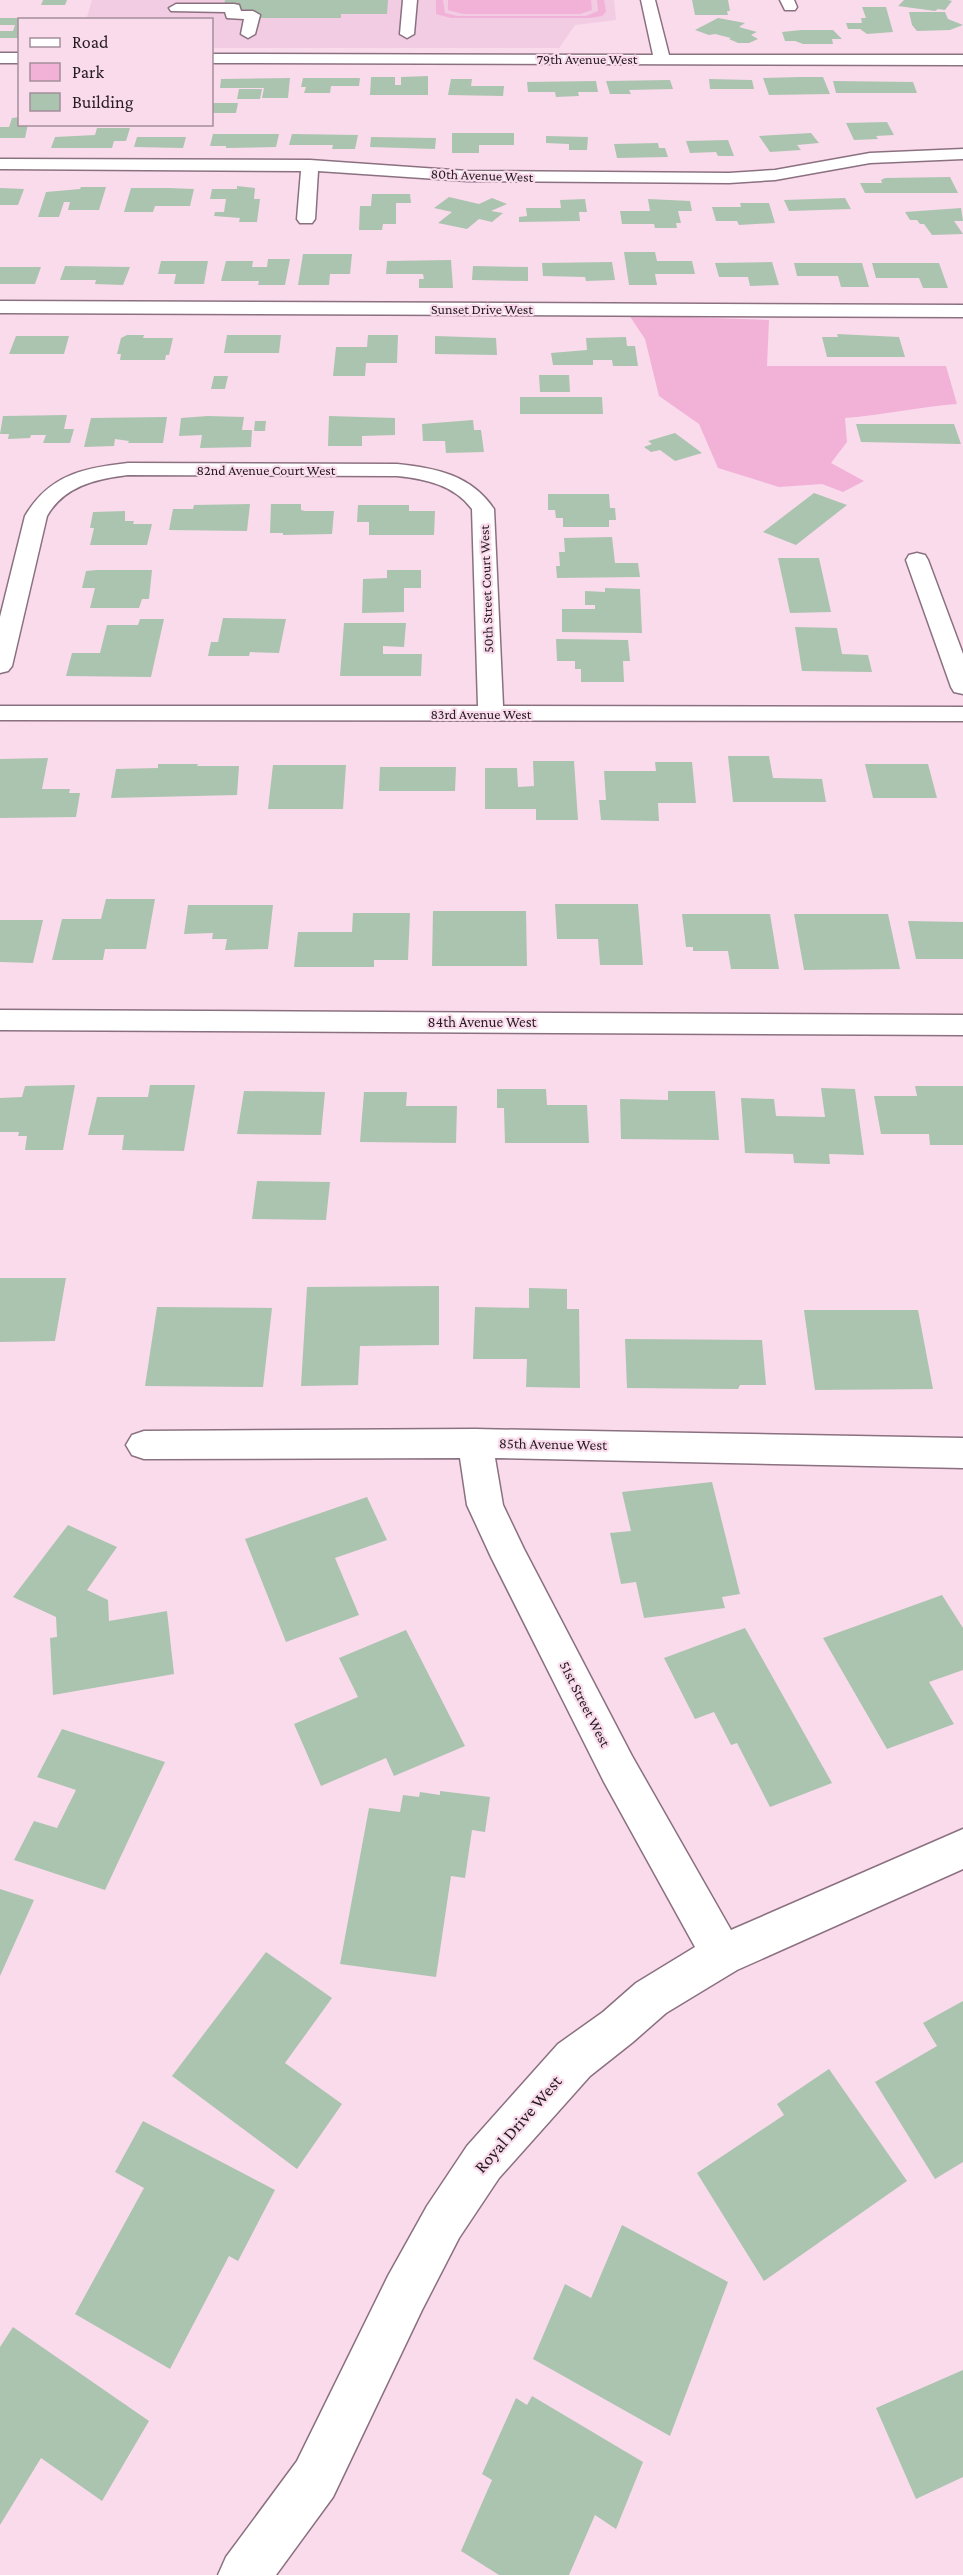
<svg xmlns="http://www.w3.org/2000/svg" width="963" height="2575" viewBox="0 0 963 2575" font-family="'Crimson Pro',serif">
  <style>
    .built { fill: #f1cce2 }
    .green { fill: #f2b2d8 }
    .building { fill: #abc4af }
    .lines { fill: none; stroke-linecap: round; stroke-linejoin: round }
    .pedestrian-casing { stroke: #8b7180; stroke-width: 3 }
    .minor-casing { stroke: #8b7180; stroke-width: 3 }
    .pedestrian { fill: #fff; fill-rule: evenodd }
    .minor { fill: #fff; fill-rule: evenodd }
    .labels { text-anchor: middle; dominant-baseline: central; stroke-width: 4.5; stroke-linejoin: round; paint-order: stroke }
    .far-street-label { font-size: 14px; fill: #251b21; stroke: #f9dbec }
    .street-label { font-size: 15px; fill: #251b21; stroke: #f9dbec }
    .near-street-label { font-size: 18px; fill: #251b21; stroke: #f9dbec }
  </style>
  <rect width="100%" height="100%" fill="#f9dbec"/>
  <path class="built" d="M92,0H614L616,20L575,25L559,48H212V20H86Z"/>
  <path class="green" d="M436,0H443L445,13L457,16H586L598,11L597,0H604L606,12L602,16L590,18H451L436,14Z
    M448,0H591L592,10L580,14H463L448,10Z
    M629,315L769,320L767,366H946L957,404C919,407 883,415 845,418L847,442L831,463L864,481L843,492L822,484L779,487L718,468L699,424L659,396L645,339Z"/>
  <path class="building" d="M43,0H67L65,5H41Z
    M225,0H388L387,14H341V18H257L258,14H235L224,6Z
    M692,0H728L730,11H727L728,15H695Z
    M904,0H948L952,1L945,10L938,9L935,11L898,6Z
    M862,7H886L893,32L867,34L860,29H848L846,23H862L861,18H866Z
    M909,12H945L948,19L963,25L950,30L917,31L912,25Z
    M0,18H20V38H0V31H13L15,25H0Z
    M718,18L745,23L739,27L757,32L751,35L758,39L749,43H738L729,39L731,38L715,34L709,35L695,30Z
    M801,30H833L842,39H832L833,44H803L795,41H785L782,32Z
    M428,76V95H370L371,77H395V85H401V77Z
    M800,77H823L830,94L769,95L763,78Z
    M290,78L288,98H262L264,88H220L221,79Z
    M303,78H360L359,86H331L330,93H304L306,87H301Z
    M451,79H472L471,86H504L503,96L448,95Z
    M709,79L752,80L754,89H710Z
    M670,80L673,89L629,90L631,94H610L606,81Z
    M596,81L598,92H578L579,96L556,97L555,92H528L527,82Z
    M833,81L913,82L917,93H836Z
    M239,89H262L260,99H237Z
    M212,103H238L236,113H212Z
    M20,117V124H28L25,138H0V127H9L12,118Z
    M887,122L894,135L876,136L878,139L854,140L846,123Z
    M97,128H130L126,141H114L112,148H51L55,137L95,135Z
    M452,133H514V145H479V153H452Z
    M811,133L819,143L797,145L801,150L770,152L759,136Z
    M213,134H279L276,147L226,148V146H210Z
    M292,134L358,135L355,149H332L333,145H289Z
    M546,136L588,137L587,150H569V144L546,143Z
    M137,137H186L183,148L134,147Z
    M371,137L436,138L435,149L370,147Z
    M728,140L734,156H718L716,152L690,153L686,141Z
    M658,143L659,148H665L668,157L617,158L614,144Z
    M950,177L958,193H865L860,183H882L881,180L885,178Z
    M237,186L255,188L254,199H260L257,222H239L240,218L214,216L215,212H224L226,199H210L212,189H237Z
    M81,187H106L99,210H68L70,202H64L59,217H38L46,192L80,189Z
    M0,188L24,189L18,205H0Z
    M131,188H169L194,189L190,206H155L153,212H124Z
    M372,194H410L411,203H396V224H383L382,230H359L360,206H371Z
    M449,197L479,204L492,198L507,204L491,211L503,213L492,222L479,219L467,229L438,223L452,212L434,208Z
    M845,198L851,209L789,211L784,200Z
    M585,199L587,212H579L580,221L519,222V217L527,216L526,208H561L560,200Z
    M648,199L690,201L692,211H678L681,223H676L677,228H655L654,224H622L620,211H650Z
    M740,203H769L775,223L739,225L737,221H716L712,207H741Z
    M961,208L963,221H954L963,234L932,235L924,224H920L917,220H910L905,212Z
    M624,252H655L657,261H692L695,274H655L657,285H629Z
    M303,254H352L350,274H330L329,285H298Z
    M268,259H290L285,285H258L259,281H221L226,261H253L252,267H267Z
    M451,260L453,288H419V279H424L423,274H386L387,261Z
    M161,261H208L204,284H174L176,274H158Z
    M612,262L615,280L586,281L585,277L543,276L542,263Z
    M772,262L779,285L750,286L748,277H719L715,263Z
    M794,263H862L869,287H841L838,276H797Z
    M872,263H939L948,288H923L919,278H876Z
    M65,266L130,267L123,285L95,284L96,280H60Z
    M473,266L528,267V281L472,280Z
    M0,267H41L35,284H0Z
    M837,334L899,337L905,357H827L822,337H838Z
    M127,335H144L143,338H173L169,355H166L165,360H120L121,354H117L121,338Z
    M227,335H281L279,353H224Z
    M368,335H398L397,363H366L365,376H333L336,347H367Z
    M16,336H69L64,354H9Z
    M435,336L496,338L497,355L435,354Z
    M626,337L627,346H635L638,366H613L612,360H593V365H553L551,353L587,350L586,338Z
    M539,375H569L570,392H540Z
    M214,376H228L225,389H211Z
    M520,397H602L603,414H520Z
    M67,415L64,429H74L70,443H43L46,435H31L30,438L8,439L9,434H0L3,416Z
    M208,416L244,417L242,430H252L251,447L200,448L202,435L179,436L181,418Z
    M329,416L395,418V435L362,436V446H328Z
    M167,417L163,443H128L129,441L115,439L114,446L84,447L91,418Z
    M473,420L474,430H481L484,452L446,453L445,441H423L422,424Z
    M255,421H266L265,431H254Z
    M856,424H954L961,444L861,442Z
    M675,433L702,453L675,461L660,450L651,452L644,447L652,444L648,441Z
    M814,493L847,505L796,545L763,532Z
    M548,494H609L610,508H615L616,520H609V527H563V518H556L555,510H548Z
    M250,504L247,531L169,530L173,509H193L194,505Z
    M271,504H301V510L305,511H334L332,534L283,535V533H270Z
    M358,505H409V511H435L434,535H369V522H357Z
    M125,511V521H134L133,524H152L147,545H90L94,528H90L93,512Z
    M612,537L615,563H638L640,577L557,578L556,566H560L559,552H565L564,538Z
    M778,558H819L831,612L790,613Z
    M97,570H152L149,599H142L139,608H90L95,588H82L86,571Z
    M387,570H421V588H404V612L362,613L363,579L387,578Z
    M605,588L640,589L642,633L562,632V609H595V605H585V591L605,592Z
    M223,618L286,619L279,653L250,652L249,656H208L211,642H218Z
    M140,619H164L151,677L66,676L72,653H100L107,625H138Z
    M344,623H406L404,647L383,646V654H422L421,676H340Z
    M795,627L837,628L842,654L868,655L872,672L802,671Z
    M556,639L628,640L630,661H623L624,682H581V669H575V661H557Z
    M728,756H769L773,778L822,779L826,802H733Z
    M48,758L42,789H70L69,793H80L76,817L0,818V759Z
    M533,761H574L578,820H536V809H485V768H517L518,787L534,786Z
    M655,762H692L696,803H658L659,821L601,820L599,800H606L604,771H656Z
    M158,764H198L197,766H239L237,795L111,798L116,769L158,768Z
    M865,764H928L937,798H873Z
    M273,765H346L343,809H268Z
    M380,767H456L455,791H379Z
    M106,899H155L146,949H105L103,960H52L62,919H101Z
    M555,904H638L643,965H600L598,939H557Z
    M188,905H273L268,949L225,950L227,939H212L213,933L184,934Z
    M433,911H526L527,966H432Z
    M353,913H410L408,960H374V967H294L298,932H352Z
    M682,914H770L779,969H731L728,951H693V947H686Z
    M794,914H888L900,969L804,970Z
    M0,920H43L33,963L0,962Z
    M908,921L963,922V959H916Z
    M75,1085L63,1150H25L27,1136H18L19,1132H0V1098L22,1097L25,1086Z
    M150,1085H195L184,1151L122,1150L124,1135H88L97,1097H148Z
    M915,1086H963V1145H930L929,1134H881L874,1096H917Z
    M821,1088L855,1089L864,1155L829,1154L830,1164L794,1163L793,1154L745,1153L741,1098L774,1099L776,1116L825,1117Z
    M497,1089H546L547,1105H587L589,1143H505L504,1108H497Z
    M244,1091L325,1092L321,1135L237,1134Z
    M668,1091H715L719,1140L621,1139L620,1099L668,1100Z
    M364,1092H407L406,1106H457L456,1143L360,1142Z
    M257,1181L330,1182L326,1220L252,1219Z
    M0,1278H66L55,1341L0,1342Z
    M439,1286V1345L360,1346L358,1385L301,1386L307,1287Z
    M529,1288L567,1289V1309H579L580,1388L526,1387L527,1359H473L475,1307L529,1308Z
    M157,1307L272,1308L263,1387L145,1386Z
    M804,1310H918L933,1389L815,1390Z
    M625,1339L762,1340L766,1385H740L738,1389L627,1388Z
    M712,1482L740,1594L722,1597L725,1608L644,1618L636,1582L621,1584L610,1533L631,1531L622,1492Z
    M367,1497L387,1540L335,1558L359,1615L286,1642L245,1539Z
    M68,1525L117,1547L87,1590L108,1600L109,1621L167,1611L174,1674L53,1695L50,1638L57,1637L56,1617L13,1597Z
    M942,1595L963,1628V1670L929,1682L954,1724L887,1749L823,1638Z
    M745,1628L832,1783L770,1807L737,1743L731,1745L714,1712L695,1719L664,1658Z
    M406,1630L465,1746L394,1776L386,1758L321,1786L294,1724L358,1697L339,1658Z
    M62,1729L165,1762L105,1890L14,1860L34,1821L57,1828L76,1790L37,1777Z
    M440,1791L490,1797L485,1832L472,1830L465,1878L451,1876L436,1977L340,1964L369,1808L400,1812L403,1795L419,1797L420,1792L440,1795Z
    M0,1889L34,1900L0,1976Z
    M266,1952L332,1998L285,2063L342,2104L297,2169L172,2076Z
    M963,2001V2162L935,2179L875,2082L937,2046L923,2023Z
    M829,2069L907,2181L764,2281L697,2173L784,2115L777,2104Z
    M143,2121L275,2190L238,2261L229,2256L170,2369L75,2314L144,2188L115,2172Z
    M622,2225L728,2282L670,2436L533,2359L565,2284L591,2298Z
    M13,2327L149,2421L102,2501L41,2458L0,2525V2347Z
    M963,2370V2477L916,2499L876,2408Z
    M532,2396L643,2462L616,2529L595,2515L569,2575H499L461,2551L492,2480L482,2474L516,2398L527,2405Z"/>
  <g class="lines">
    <g class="pedestrian-casing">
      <path id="pedestrian" d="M403,0H417L414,34L407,38L400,34Z
        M176,4H234L239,5L241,11H253L260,15L255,34L248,38L241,34L244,19L227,18L225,12L171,11L169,8Z"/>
    </g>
    <g class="minor-casing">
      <path id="minor" d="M641,0H655L669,55H963V65L212,63V54L653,55Z
        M780,0H794L797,7L795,10H785Z
        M0,53H20V63H0Z
        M963,149V159L870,163L775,180L729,183L467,181L318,171L315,219L312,223H300L297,219L301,171L0,169V159L310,160L467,171L729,173L775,170L870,153Z
        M0,301L963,305V317L0,313Z
        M128,463L397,464C436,468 471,475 494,509L503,706L963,707V721L0,720V706H478L472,509C454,485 426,479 397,476L128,475C96,479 64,486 47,516L12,666L8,671L0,673V617L25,516C49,475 83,468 128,463Z
        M917,553L925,555L928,560L963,654V694L954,692L951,687L906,560L909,555Z
        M0,1010L963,1015V1035L0,1030Z
        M475,1429L963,1438V1468L495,1458L503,1505L524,1549L632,1756L731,1930L963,1829V1869L737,1970L666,2013L633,2042L590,2076L499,2178L459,2238L422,2310L333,2497L276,2575H218L226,2557L297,2461L388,2276L427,2206L467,2146L558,2044L603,2012L636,1983L695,1947L604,1782L491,1557L467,1505L460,1458L144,1459L132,1455L126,1445L132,1435L144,1431Z"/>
    </g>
    <use href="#pedestrian" class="pedestrian"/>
    <use href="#minor" class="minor"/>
  </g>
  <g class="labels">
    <g class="far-street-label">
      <text x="587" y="59">79th Avenue West</text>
      <text transform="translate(482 175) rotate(2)">80th Avenue West</text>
      <text x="482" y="309">Sunset Drive West</text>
      <text x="266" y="470">82nd Avenue Court West</text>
      <text transform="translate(486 589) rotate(-92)">50th Street Court West</text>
      <text x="481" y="714">83rd Avenue West</text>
    </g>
    <g class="street-label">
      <text x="482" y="1022">84th Avenue West</text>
      <text transform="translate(553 1444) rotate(1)">85th Avenue West</text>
      <text transform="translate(585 1704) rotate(63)">51st Street West</text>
    </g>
    <g class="near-street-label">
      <text transform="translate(518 2124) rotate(-49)">Royal Drive West</text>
    </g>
  </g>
  <rect x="18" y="18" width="195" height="108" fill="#f9dbec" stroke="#a48e9b" stroke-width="1.5"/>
  <rect x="30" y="38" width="30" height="9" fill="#ffffff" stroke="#a48e9b" stroke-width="1.5"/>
  <text x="72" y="48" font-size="18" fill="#251b21">Road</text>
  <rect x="30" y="63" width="30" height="18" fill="#f2b2d8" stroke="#a48e9b" stroke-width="1.5"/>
  <text x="72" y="78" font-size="18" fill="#251b21">Park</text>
  <rect x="30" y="93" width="30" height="18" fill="#abc4af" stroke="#a48e9b" stroke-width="1.5"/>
  <text x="72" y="108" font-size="18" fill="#251b21">Building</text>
</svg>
